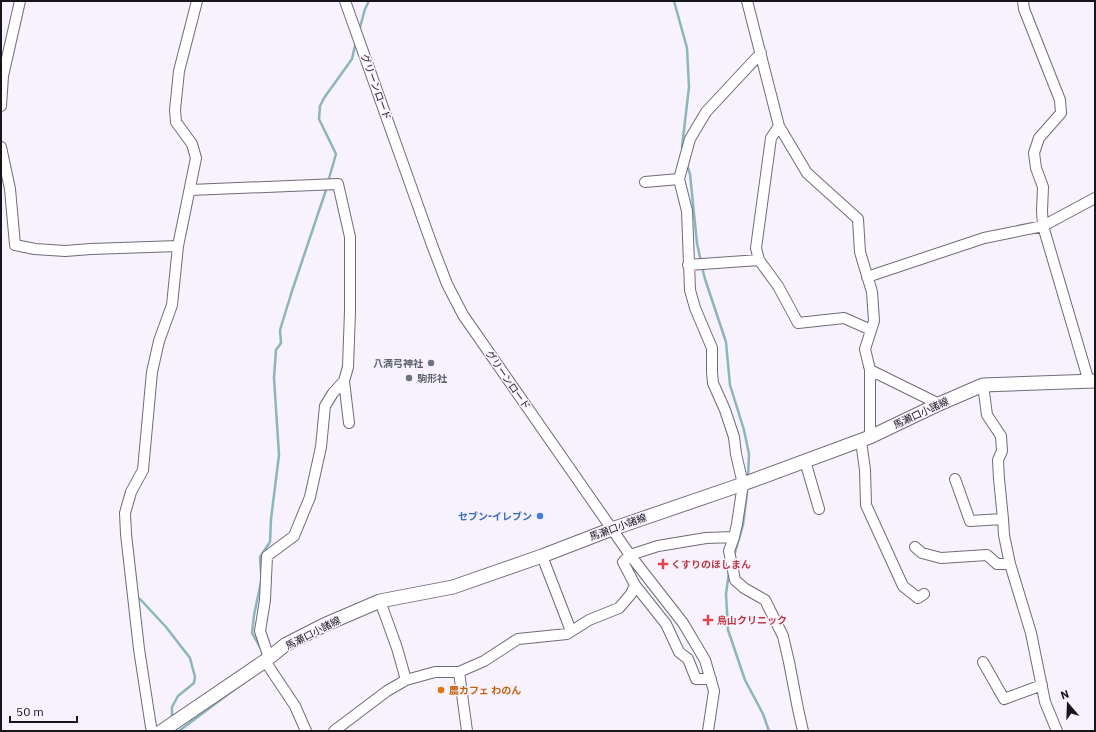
<svg xmlns="http://www.w3.org/2000/svg" width="1096" height="732" viewBox="0 0 1096 732" font-family="'IBM Plex Sans','Noto Sans JP',sans-serif">
  <style>
    .lines { fill: none; stroke-linecap: round; stroke-linejoin: round }
    .stream { stroke: #8ab6bc; stroke-width: 2.5 }
    .minor-casing { stroke: #706b77; stroke-width: 12 }
    .major-casing { stroke: #706b77; stroke-width: 15 }
    .minor { stroke: #fff; stroke-width: 10 }
    .major { stroke: #fff; stroke-width: 13 }
    .worship-dot { fill: #6b7280; stroke: #f7f2fe; stroke-width: 1.5 }
    .shop-dot { fill: #3f7fe0; stroke: #f7f2fe; stroke-width: 1.5 }
    .health-dot { fill: #e0444e; stroke: #f7f2fe; stroke-width: 1.5 }
    .food-dot { fill: #e8710a; stroke: #f7f2fe; stroke-width: 1.5 }
    .labels { text-anchor: middle; dominant-baseline: central; stroke-width: 3; stroke-linejoin: round; paint-order: stroke }
    .street-label { font-size: 10px; fill: #18161b; stroke: #f7f2fe }
    .worship-label { font-size: 10px; font-weight: bold; fill: #5b616d; stroke: #f7f2fe; text-anchor: end }
    .shop-label { font-size: 10px; font-weight: bold; fill: #366cbe; stroke: #f7f2fe; text-anchor: end }
    .health-label { font-size: 10px; font-weight: bold; fill: #be3a42; stroke: #f7f2fe; text-anchor: start }
    .food-label { font-size: 10px; font-weight: bold; fill: #c56008; stroke: #f7f2fe; text-anchor: start }
  </style>
  <rect width="100%" height="100%" fill="#f7f2fe"/>
  <g class="lines">
    <path class="stream" d="M674,1L687,48L689,87L682,147L683,150
      M359,31L365,9L369,1
      M687,165L690,174L697,243L701,262
      M328,182L336,154L319,119L320,106L324,98L352,59L356,41
      M702,267L705,279L726,342L730,385L744,430L749,454L748,478
      M734,556L743,525L747,493
      M729,572L726,594L728,630L745,680L763,714L769,731
      M261,573L260,557L270,542L271,519L279,455L274,378L276,350L281,343L280,330L292,291L327,187
      M261,582L254,615L252,633L261,649
      M140,599L166,627L190,658L195,677L194,683L178,696L172,707V718
      M179,731L239,686"/>
    <g class="minor-casing">
      <path id="minor" d="M345,1L432,245L447,284L463,315L630,555L683,623L705,660L714,691L708,731
        M747,1L779,126L807,173L858,219L860,252L872,292L874,321L865,349L870,370V437
        M1023,1L1024,9L1060,100L1061,113L1039,138L1034,153L1036,168L1043,187L1042,211L1043,226L1089,382
        M761,53L706,112L690,139L679,179L687,211L690,290L695,308L712,348V372L713,383L725,410L734,437L736,454L743,484L737,524L734,537L729,551L735,580L744,588L765,600L783,636L789,662L798,709L803,731
        M1,106L3,76L20,1
        M779,126L771,138L756,248L759,260L778,286L798,323L844,318L871,330
        M1,147L10,189L15,245L35,249L65,251L91,249L178,246
        M645,182L679,179
        M190,190L338,184L350,237V311L348,367L344,381L349,423
        M688,265L759,260
        M867,277L984,238L1043,226L1095,198
        M870,370L939,404
        M983,385L987,415L1001,436L1002,451L998,460L999,479L1003,519L1004,535L1010,564L1031,633L1045,702L1057,731
        M861,441L865,470L866,505L903,586L918,598L924,594
        M805,461L819,509
        M955,479L970,521L1003,519
        M915,547L922,553L941,558L987,555L997,564H1010
        M542,556L571,631
        M635,585L666,624L679,652L688,659L696,679H711
        M380,601L397,648L406,680
        M269,658L260,631L265,600L267,556L294,536L310,497L321,447L325,406L333,393L344,381
        M265,661L295,706L306,731
        M983,662L1004,699L1042,685
        M459,672L467,731
        M153,731L151,727L139,649L126,534L125,513L131,492L143,470L152,372L159,341L172,305L178,246L196,158L192,144L176,122L175,110L179,71L197,1
        M334,731L387,691L406,680L435,672H459L484,661L518,639L567,634L589,620L619,608L631,594L635,585L623,562L630,555L658,546L706,538L734,537"/>
    </g>
    <g class="major-casing">
      <path id="major" d="M162,731L265,661L285,645L324,625L380,601L453,587L542,556L612,529L743,484L870,437L939,404L983,385L1095,381"/>
    </g>
    <use href="#minor" class="minor"/>
    <use href="#major" class="major"/>
  </g>
  <g class="worship-dot">
    <circle cx="431" cy="363" r="4"/>
    <circle cx="409" cy="378" r="4"/>
  </g>
  <circle class="shop-dot" cx="540" cy="516" r="4"/>
  <g class="health-dot">
    <path d="M661 558h4v4h4v4h-4v4h-4v-4h-4v-4h4z"/>
    <path d="M706 614h4v4h4v4h-4v4h-4v-4h-4v-4h4z"/>
  </g>
  <circle class="food-dot" cx="441" cy="690" r="4"/>
  <g class="labels">
    <g class="street-label">
      <text transform="translate(376 87) rotate(70)">グリーンロード</text>
      <text transform="translate(508 380) rotate(55)">グリーンロード</text>
      <text transform="translate(921 413) rotate(-25)">馬瀬口小諸線</text>
      <text transform="translate(618 527) rotate(-20)">馬瀬口小諸線</text>
      <text transform="translate(313 633) rotate(-27)">馬瀬口小諸線</text>
    </g>
    <g class="worship-label">
      <text x="423" y="363">八満弓神社</text>
      <text x="417" y="378" text-anchor="start">駒形社</text>
    </g>
    <g class="shop-label">
      <text x="532" y="516">セブン-イレブン</text>
    </g>
    <g class="health-label">
      <text x="671" y="564">くすりのほしまん</text>
      <text x="717" y="620">烏山クリニック</text>
    </g>
    <g class="food-label">
      <text x="449" y="690">農カフェ わのん</text>
    </g>
  </g>
  <rect width="1096" height="732" fill="none" stroke="#18161b" stroke-width="4"/>
  <g transform="translate(1068 704) rotate(341)" stroke="#f7f2fe" stroke-width="3" paint-order="stroke">
  <path d="M0-3L7 15L0 10L-7 15Z" fill="#18161b"/>
  <text y="-6" font-size="11" font-weight="bold" text-anchor="middle" fill="#18161b">N</text>
  </g>
  <path d="M10 716v6h67v-6" fill="none" stroke="#18161b" stroke-width="2"/>
  <text x="16" y="716" font-size="12" fill="#18161b" stroke="#f7f2fe" stroke-width="3" paint-order="stroke">50 m</text>
</svg>
